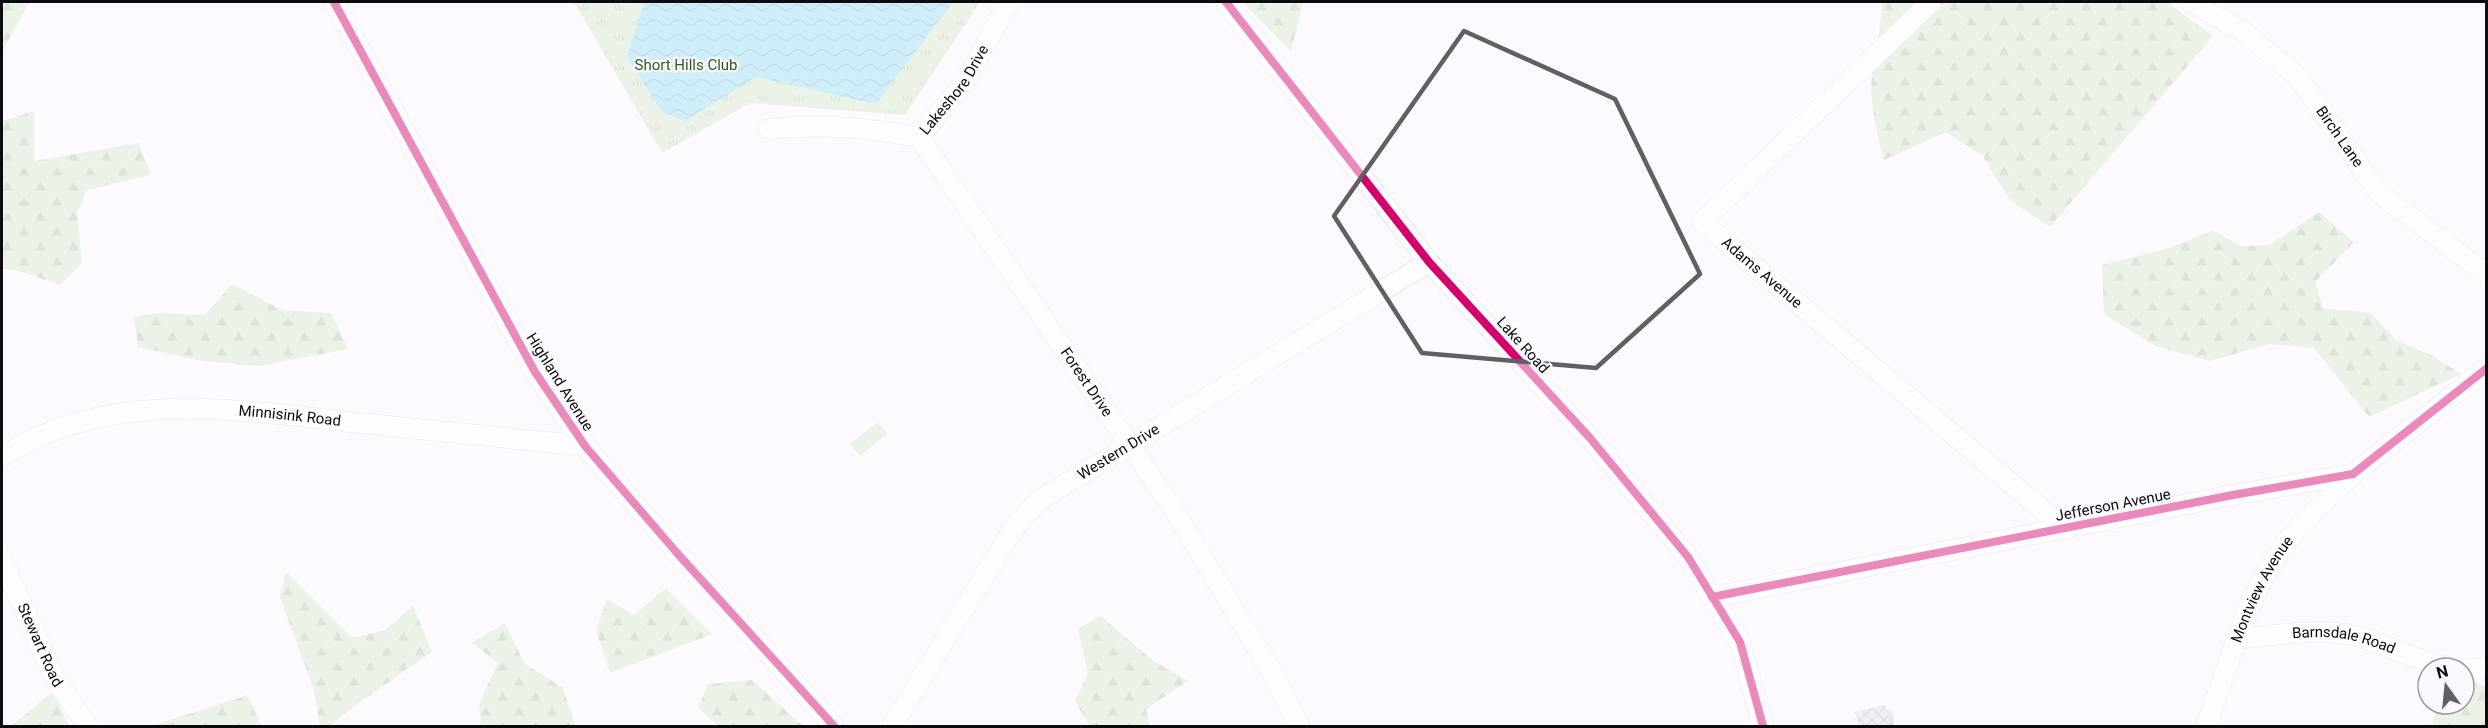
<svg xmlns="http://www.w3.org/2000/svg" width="2488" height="728" viewBox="0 0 2488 728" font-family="Roboto,sans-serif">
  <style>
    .grass { fill: #d7ebcd }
    .forest { fill: url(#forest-firs) }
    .park { fill: url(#park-tufts) }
    .water { fill: url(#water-waves) }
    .building { fill: url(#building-cross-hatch); filter: url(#shadow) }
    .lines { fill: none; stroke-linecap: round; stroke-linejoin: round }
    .minor-casing { stroke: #d8d6db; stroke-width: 21 }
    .minor { stroke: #fffeff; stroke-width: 20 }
    .cycleway-casing { stroke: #fbf9ff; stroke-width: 11 }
    .cycleway { stroke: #d6006c; stroke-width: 8 }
    .marked { fill: none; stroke: #605f63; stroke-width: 4.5; stroke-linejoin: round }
    .labels { text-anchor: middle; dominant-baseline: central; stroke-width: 4.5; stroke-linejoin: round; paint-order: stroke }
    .park-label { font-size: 15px; fill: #335a18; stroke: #fbf9ff }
    .street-label { font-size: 15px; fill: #0c0b0f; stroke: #fbf9ff }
  </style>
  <defs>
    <pattern id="forest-firs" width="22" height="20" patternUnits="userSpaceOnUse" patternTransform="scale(1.5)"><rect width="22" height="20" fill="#d7ebcd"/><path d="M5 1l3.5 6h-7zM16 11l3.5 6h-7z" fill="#b7c8af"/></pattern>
    <pattern id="park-tufts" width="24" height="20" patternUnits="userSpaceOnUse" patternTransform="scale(1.5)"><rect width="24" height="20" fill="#d7ebcd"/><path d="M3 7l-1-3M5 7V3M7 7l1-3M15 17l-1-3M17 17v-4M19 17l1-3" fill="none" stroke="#b7c8af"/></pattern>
    <pattern id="water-waves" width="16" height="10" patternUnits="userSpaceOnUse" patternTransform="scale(1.5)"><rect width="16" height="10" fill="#9bdef6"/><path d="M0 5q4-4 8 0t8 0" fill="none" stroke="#84bdd2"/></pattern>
    <pattern id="building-cross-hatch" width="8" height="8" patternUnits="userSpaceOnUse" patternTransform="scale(1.5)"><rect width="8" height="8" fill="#e5e3e7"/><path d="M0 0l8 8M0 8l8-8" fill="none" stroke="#c3c1c5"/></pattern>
    <filter id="shadow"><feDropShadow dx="5.5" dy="5.5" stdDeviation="3" flood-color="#0004"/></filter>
  </defs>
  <rect width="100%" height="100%" fill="#fcfafe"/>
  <path class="grass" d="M878,422L887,434L860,456L850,444Z"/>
  <path class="forest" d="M2,2L29,3L2,52Z
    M1242,2H1303L1291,51Z
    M1881,2H2167L2213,36L2050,227L2010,200L1982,155L1946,132L1884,160C1876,129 1869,103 1872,71C1875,48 1883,25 1881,2Z
    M34,111V161L139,143L151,175L87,190L77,213L82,263L60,285L16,270L2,269V121Z
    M2319,212L2354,242L2315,282L2323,308L2371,313L2396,340L2433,356L2461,374L2369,417L2314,348L2269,344L2209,361L2155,346L2104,314L2102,265L2166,249L2213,231L2242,246L2269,245Z
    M232,284L282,310L331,313L348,349L259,366L202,361L138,347L134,317L157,313L205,315Z
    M286,572L352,638L385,630L413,606L432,652L357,704L330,726H320L314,690L280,597Z
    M666,588L712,634L610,673L596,631L607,599L634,615Z
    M1101,616L1151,659L1188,681L1146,709L1150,726H1090L1075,702L1088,673L1078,629Z
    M505,623L524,663L563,688L576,726H481L479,704L498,663L472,643Z
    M2470,679L2486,687V726H2431L2440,704H2464V684Z
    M752,680L803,726H718L698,708L708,684Z
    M54,691L69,726H11Z
    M248,695L261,726H151Z"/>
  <path class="park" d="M574,2H980L905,115L750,103L662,153Z"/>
  <path class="water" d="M644,2H953L876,104L756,77L685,121L662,112L627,57Z"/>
  <path class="building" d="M1885,705L1890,724L1859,726L1855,712Z"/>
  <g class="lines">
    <g class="minor-casing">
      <g id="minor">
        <path d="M334,2L535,372L585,446L677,553L834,726"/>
        <path d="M1226,2L1429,262L1590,438L1688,557L1740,642L1763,726"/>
        <path id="s1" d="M1931,2L1702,222L2065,529"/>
        <path id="s2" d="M2191,2L2244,32L2298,77L2379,193L2486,274"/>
        <path id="s3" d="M769,129C820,123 867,128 919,137L964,83L1009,2"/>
        <path id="s4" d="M919,137L1174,510L1277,681L1299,726"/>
        <path id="s5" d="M2,457C108,387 239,410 359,423C435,431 510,438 585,446"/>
        <path id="s6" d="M2,559L56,681L88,726"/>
        <path d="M1712,597L2233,495L2353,474L2486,369"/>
        <path id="s7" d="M2237,639C2275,636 2318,627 2356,636C2388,644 2416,661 2448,668"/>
        <path d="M2464,671L2486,667"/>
        <path id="s8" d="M892,726L1014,528L1038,501L1429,262"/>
        <path id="s9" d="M2206,726C2229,665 2246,596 2286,543C2305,518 2331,496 2353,474"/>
      </g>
    </g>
    <use href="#minor" class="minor"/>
    <g class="cycleway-casing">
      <path id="cycleway" d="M334,2L535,372L585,446L677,553L834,726
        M1226,2L1429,262L1590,438L1688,557L1740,642L1763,726
        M1712,597L2233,495L2353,474L2486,369"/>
    </g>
    <use href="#cycleway" class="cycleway"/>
  </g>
  <path d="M0 0H2488V728H0ZM1464,31L1615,99L1700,274L1596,368L1422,353L1334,216Z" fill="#fcfafe" fill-opacity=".55" fill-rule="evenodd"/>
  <path class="marked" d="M1464,31L1615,99L1700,274L1596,368L1422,353L1334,216Z"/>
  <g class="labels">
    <g class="park-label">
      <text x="686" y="65">Short Hills Club</text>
    </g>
    <g class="street-label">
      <text stroke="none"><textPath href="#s3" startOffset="210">Lakeshore Drive</textPath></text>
      <text stroke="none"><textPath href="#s2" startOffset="204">Birch Lane</textPath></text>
      <text stroke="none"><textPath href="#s1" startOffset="396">Adams Avenue</textPath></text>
      <text transform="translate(1523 345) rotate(48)">Lake Road</text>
      <text transform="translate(560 382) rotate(58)">Highland Avenue</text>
      <text stroke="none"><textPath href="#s4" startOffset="297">Forest Drive</textPath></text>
      <text stroke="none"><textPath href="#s5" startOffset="297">Minnisink Road</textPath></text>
      <text stroke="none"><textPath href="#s8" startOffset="363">Western Drive</textPath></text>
      <text transform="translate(2113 505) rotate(-11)">Jefferson Avenue</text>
      <text stroke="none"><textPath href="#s9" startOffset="148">Montview Avenue</textPath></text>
      <text stroke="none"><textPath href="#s7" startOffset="108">Barnsdale Road</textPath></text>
      <text stroke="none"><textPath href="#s6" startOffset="94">Stewart Road</textPath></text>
    </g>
  </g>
  <rect width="2488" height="728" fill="none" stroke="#0c0b0f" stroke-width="6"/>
  <g transform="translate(2446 686) rotate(345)"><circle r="28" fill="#fbf9ff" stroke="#9b9a9f" stroke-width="1.5"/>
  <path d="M0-4.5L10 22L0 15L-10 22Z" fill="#605f63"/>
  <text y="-9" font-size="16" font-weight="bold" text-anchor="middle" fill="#0c0b0f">N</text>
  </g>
</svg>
